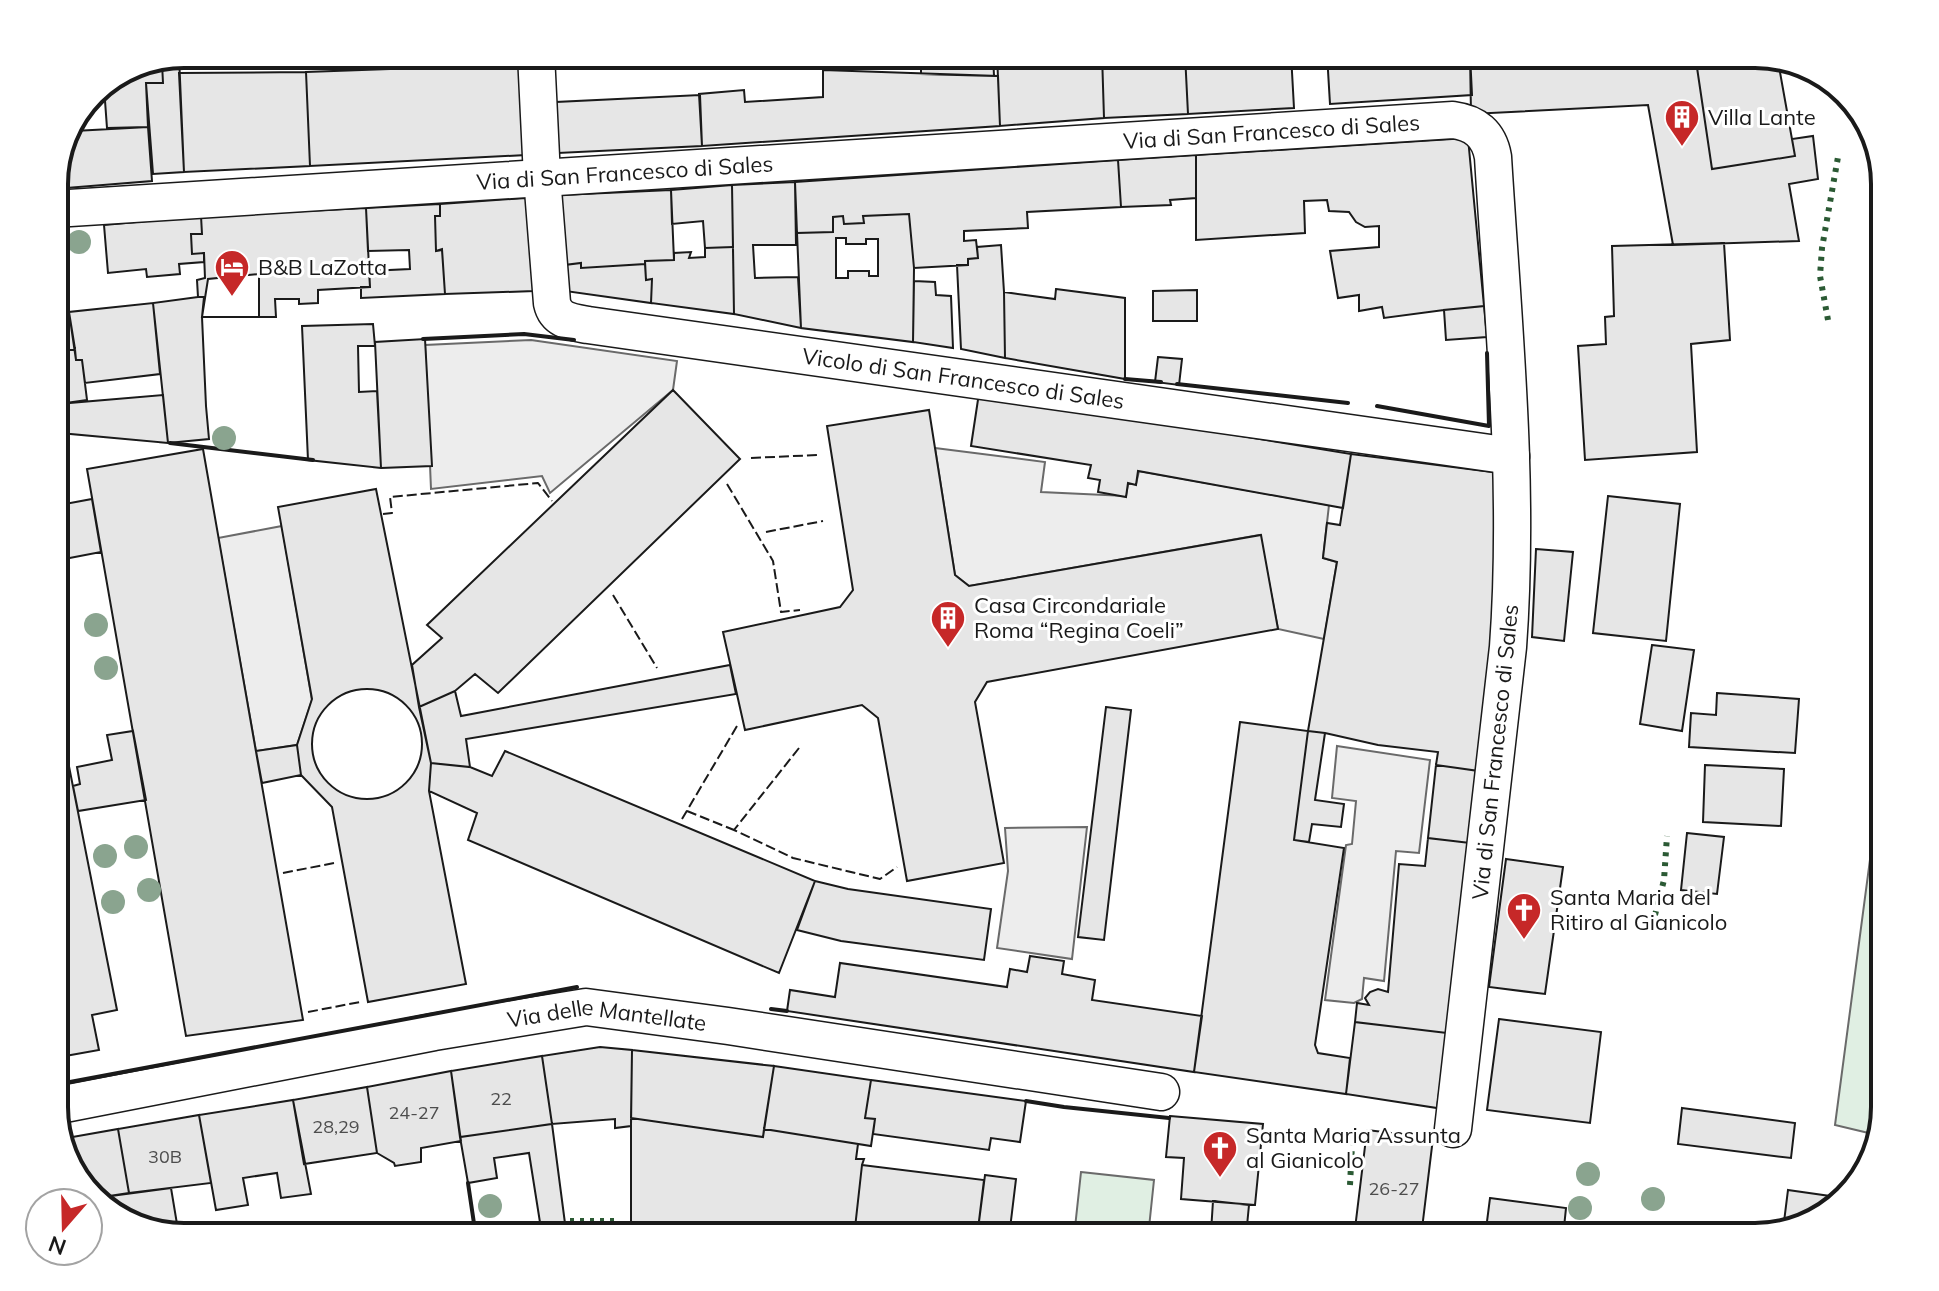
<svg xmlns="http://www.w3.org/2000/svg" width="1939" height="1291" viewBox="0 0 1939 1291" font-family="Mulish,sans-serif">
  <style>
    .green { fill: #e0efe3; stroke: #6a6a6a; stroke-width: 2 }
    .parking { fill: #ededed; stroke: #6a6a6a; stroke-width: 2 }
    .building { fill: #e6e6e6; stroke: #1a1a1a; stroke-width: 2; fill-rule: evenodd }
    .lines { fill: none; stroke-linecap: round; stroke-linejoin: round }
    .street-casing { stroke: #1a1a1a; stroke-width: 39 }
    .street { stroke: #fff; stroke-width: 36 }
    .hedge { stroke: #2b5a34; stroke-width: 6; stroke-dasharray: 4 6; stroke-linecap: butt }
    .fence { stroke: #1a1a1a; stroke-width: 2; stroke-dasharray: 10 4; stroke-linecap: butt }
    .wall { stroke: #1a1a1a; stroke-width: 4 }
    .tree { fill: #8aa48f }
    .labels { text-anchor: middle; dominant-baseline: central; stroke-width: 6; stroke-linejoin: round; paint-order: stroke }
    .number-label { font-size: 18px; fill: #4d4d4d }
    .poi-label { font-size: 22px; fill: #1a1a1a; stroke: #fff; text-anchor: start }
    .street-label { font-size: 22px; fill: #1a1a1a; stroke: #fff }
    .rim { fill: none; stroke: #1a1a1a; stroke-width: 4 }
  </style>
  <rect width="100%" height="100%" fill="#fff"/>
  <path class="green" d="M1883,761H1885V1108L1877,1135L1835,1125Z
    M1081,1172L1154,1180L1148,1237H1074Z"/>
  <path class="parking" d="M531,340L677,361L673,390L550,493L542,476L431,489L425,345Z
    M935,448L1045,462L1041,492L1126,496L1128,484H1136L1139,471L1329,505L1323,558L1337,562L1324,639L1278,629L1260,535L969,586L955,575Z
    M282,526L312,700L297,745L256,751L218,538Z
    M1337,746L1430,760L1419,853L1396,851L1384,981L1364,978L1362,999L1354,1003L1325,1000L1346,845L1352,844L1356,801L1332,798Z
    M1087,827L1072,959L997,948L1008,871L1005,828Z"/>
  <path class="building" d="M416,54H521L526,155L310,166L306,72L417,68Z
    M921,54H993L994,76L921,74Z
    M997,54H1102L1104,118L1000,126Z
    M1102,54H1185L1188,114L1104,118Z
    M1185,54H1291L1294,108L1188,114Z
    M1327,54H1470L1472,95L1330,104Z
    M1470,54H1695L1712,169L1795,156L1792,139L1813,136L1818,179L1789,184L1799,241L1673,245L1648,105L1471,114Z
    M1695,54H1756L1778,61L1795,156L1712,169Z
    M179,56L184,172L153,174L146,83H163L162,63Z
    M162,63L163,83H146L148,127L107,128L104,87Z
    M823,70L998,76L1000,126L702,146L699,94L744,90L745,102L823,97Z
    M306,72L310,166L184,172L179,73Z
    M700,95L702,146L558,153L556,102Z
    M148,127L152,181L54,189V175L74,131Z
    M1468,138L1484,306L1444,310L1384,318L1382,307L1359,311V295L1338,298L1330,251L1379,247V226L1365,227L1356,222L1349,212L1329,211L1327,200L1304,201L1305,233L1196,240V155Z
    M1196,155V198L1170,200L1171,205L1121,207L1118,160Z
    M1118,160L1121,207L1027,212L1028,228L964,231V241L976,240L978,258L968,259V265L914,268L909,214L863,216L864,223L844,224L843,216L833,217V232L797,233L795,182Z
    M795,182L796,245H753L755,278L798,277L801,328L734,314L732,185Z
    M732,185L733,247L705,248L703,221L672,224L671,190Z
    M671,190L674,260L645,261V264L581,268V263L565,265L561,195Z
    M526,198L534,291L445,294L442,249L436,251L435,216H440V204Z
    M440,204V216H435L436,251L442,250L445,294L361,298V287H370L369,271L410,269L409,250L368,251L366,208Z
    M366,208L370,287L318,290V303L299,304V299H275L276,317H202L204,297H198L197,280L205,278L204,253L192,254L191,234H202L201,216Z
    M909,214L914,268L913,342L801,328L797,233L833,232V217L843,216L844,224L864,223L863,216ZM836,238H846V244H866V239H878V276H869V271H848V278H836Z
    M201,216L202,234H191L192,254L204,253V262L179,264L180,274L147,277L146,269L108,273L104,225Z
    M1724,243L1730,340L1691,344L1697,452L1585,460L1578,346L1606,344L1605,317L1614,316L1612,246Z
    M1001,245L1004,292L1005,358L961,349L957,265H968V259L978,258L977,247Z
    M733,247L734,314L651,303L652,279L646,280L645,261L674,260V253L691,252L689,258L705,257V248Z
    M581,263V268L645,264L646,280L652,279L651,303L565,291V265Z
    M259,274V317H202L208,279Z
    M914,281L935,282L936,295L951,296L953,348L913,342Z
    M1056,289L1125,298V379L1005,358L1004,292L1055,299Z
    M1197,290V321H1153V291Z
    M198,297H204L202,317L206,406L209,439L168,443L153,303Z
    M153,303L160,374L85,383L82,360H76L69,312Z
    M1484,306L1487,337L1446,340L1444,310Z
    M69,312L75,349L54,352V314Z
    M373,324L375,346H358L359,392L377,391L381,468L308,460L302,326Z
    M425,339L432,466L381,468L375,342Z
    M75,349L76,360H82L87,400L58,404L60,433H54V352Z
    M1158,357L1182,359L1179,385L1155,382Z
    M673,390L740,459L498,693L475,674L455,691L419,707L412,665L442,638L427,625Z
    M979,393L1351,454L1343,508L1138,471L1136,485L1128,483L1126,497L1098,492L1100,480L1088,478L1091,465L971,446Z
    M163,395L168,443L60,433L58,404Z
    M929,410L955,575L969,586L1261,535L1278,629L987,682L975,702L1004,863L907,881L878,718L862,705L745,730L723,632L840,607L853,590L827,426Z
    M203,449L303,1020L186,1036L87,469Z
    M1351,454L1500,473L1498,622L1479,771L1436,765L1438,752L1378,745L1325,733L1308,731L1337,562L1323,558L1327,523L1340,525Z
    M376,489L431,763L429,791L466,984L368,1002L332,807L301,775L297,745L312,699L278,507Z
    M1608,496L1680,504L1666,641L1593,633Z
    M92,499L101,552L54,561V506Z
    M1536,549L1573,552L1564,641L1532,637Z
    M1652,645L1694,650L1682,731L1640,724Z
    M730,665L736,694L466,739L470,767L431,763L419,707L455,691L461,716Z
    M312 744a55 55 0 1 1 110 0a55 55 0 1 1-110 0Z
    M1717,693L1799,699L1795,753L1689,747L1691,713L1716,715Z
    M1106,707L1131,710L1104,940L1078,937Z
    M1240,722L1308,731L1294,840L1344,848L1315,1045L1318,1053L1350,1058L1346,1094L1194,1072Z
    M133,731L146,800L78,811L73,786L80,784L77,767L112,760L107,735Z
    M1308,731L1325,733L1315,800L1344,804L1341,827L1312,824L1309,842L1294,840Z
    M64,741L117,1010L92,1015L99,1050L54,1058V743Z
    M297,745L301,775L262,783L256,751Z
    M505,751L815,881L779,973L468,840L477,813L429,791L431,763L470,767L492,776Z
    M1436,765L1479,771L1470,843L1428,838Z
    M1705,765L1784,769L1781,826L1703,822Z
    M1687,833L1724,837L1717,894L1681,890Z
    M1428,838L1470,843L1447,1033L1355,1022L1357,1003L1369,1005L1365,998L1370,992L1378,989L1388,992L1399,864L1425,866Z
    M1506,859L1563,867L1545,994L1489,987Z
    M815,881L848,889L991,909L984,960L841,941L797,930Z
    M1030,956L1064,961L1062,974L1095,980L1092,1000L1202,1016L1194,1072L787,1011L790,990L835,997L840,963L1007,987L1010,969L1027,972Z
    M1499,1019L1601,1032L1590,1123L1487,1110Z
    M1355,1022L1447,1033L1437,1108L1346,1094Z
    M600,1047L632,1050L631,1126L615,1128V1119L552,1124L542,1056Z
    M632,1050L774,1066L763,1137L631,1118Z
    M542,1056L552,1124L460,1137L451,1071Z
    M774,1066L871,1080L865,1118L875,1119L871,1146L764,1129Z
    M451,1071L461,1141L421,1148V1162L395,1166L394,1163L377,1153L367,1087Z
    M871,1080L1026,1101L1020,1142L991,1138L989,1150L873,1134L875,1119L865,1118Z
    M367,1087L377,1153L304,1164L293,1100Z
    M293,1100L311,1194L281,1198L277,1173L243,1178L248,1205L216,1210L199,1115Z
    M1682,1108L1795,1123L1791,1158L1678,1144Z
    M199,1115L211,1183L129,1193L118,1129Z
    M1170,1116L1263,1124L1255,1205L1181,1199L1184,1158L1166,1157Z
    M631,1118L763,1137L764,1129L858,1144L856,1159H864L862,1165L854,1237H631Z
    M552,1124L566,1231L542,1235L529,1153L494,1158L497,1178L468,1183L460,1137Z
    M118,1129L129,1193L96,1198L71,1172L61,1139Z
    M1367,1130L1433,1138L1421,1237H1354Z
    M862,1165L984,1180L977,1237H927L928,1233L906,1231V1237H854Z
    M985,1175L1016,1179L1009,1237H977Z
    M171,1188L179,1236L111,1215L96,1198Z
    M1788,1190L1844,1198L1820,1220L1783,1230Z
    M1490,1198L1566,1208L1563,1237H1485Z
    M1213,1201L1249,1205L1246,1236L1211,1232Z
    M604,1228V1237H581L580,1230Z"/>
  <g class="lines">
    <g class="street-casing">
      <g id="street">
        <path id="s1" d="M536,54L542,177L552,303C556,321 572,322 588,325L1511,456"/>
        <path id="s2" d="M54,209L1453,120C1475,123 1489,134 1493,157C1503,320 1520,484 1508,647L1453,1129"/>
        <path id="s3" d="M54,1106L434,1032L586,1007L728,1026L1161,1092"/>
      </g>
    </g>
    <use href="#street" class="street"/>
    <path class="hedge" d="M1828,320L1820,276L1822,248L1838,157
      M1655,915L1664,880L1667,836
      M1350,1185L1352,1145
      M570,1221H620"/>
    <path class="fence" d="M751,458L818,455
      M727,484L773,561L781,612L800,610
      M383,514L392,513L390,497L538,483L552,501
      M766,532L823,521
      M613,595L657,668
      M799,748L734,830L793,858L880,879L897,867
      M687,811L734,830
      M682,819L737,726
      M283,873L334,863
      M308,1012L360,1002"/>
    <path class="wall" d="M423,339L524,334L574,340
      M1125,379L1161,382
      M1177,384L1348,403
      M1377,406L1489,426L1487,353
      M170,443L313,460
      M771,1009L787,1011
      M54,1085L577,987
      M1026,1101L1064,1107L1169,1118
      M468,1183L476,1237"/>
  </g>
  <g class="tree">
    <circle cx="79" cy="242" r="12"/>
    <circle cx="224" cy="438" r="12"/>
    <circle cx="96" cy="625" r="12"/>
    <circle cx="106" cy="668" r="12"/>
    <circle cx="136" cy="847" r="12"/>
    <circle cx="105" cy="856" r="12"/>
    <circle cx="149" cy="890" r="12"/>
    <circle cx="113" cy="902" r="12"/>
    <circle cx="1588" cy="1174" r="12"/>
    <circle cx="1653" cy="1199" r="12"/>
    <circle cx="490" cy="1206" r="12"/>
    <circle cx="1580" cy="1208" r="12"/>
  </g>
  <defs>
    <g id="building-pin" transform="scale(1.8)"><path d="M0 17L-7.5 6A9.5 9.5 0 1 1 7.5 6Z" fill="#c62828" stroke="#fff"/><path d="M-4-6H4V6H1V3H-1V6H-4ZM-2.5-4.3h1.7v1.8h-1.7ZM.8-4.3h1.7v1.8H.8ZM-2.5-1h1.7V.8h-1.7ZM.8-1h1.7V.8H.8Z" fill="#fff"/></g>
    <g id="hotel-pin" transform="scale(1.8)"><path d="M0 17L-7.5 6A9.5 9.5 0 1 1 7.5 6Z" fill="#c62828" stroke="#fff"/><path d="M-6-4.5h1.5V1H6V5H4.5V3h-9V5H-6ZM-4 0a1.8 1.8 0 1 1 3.6 0ZM.5 0V-2.5h3Q6-2.5 6 0Z" fill="#fff"/></g>
    <g id="church-pin" transform="scale(1.8)"><path d="M0 17L-7.5 6A9.5 9.5 0 1 1 7.5 6Z" fill="#c62828" stroke="#fff"/><path d="M-1.2-6h2.4v3.5h3.3v2.4h-3.3V6h-2.4V-.1h-3.3v-2.4h3.3Z" fill="#fff"/></g>
  </defs>
  <g fill-rule="evenodd">
    <use href="#building-pin" x="1682" y="117"/>
    <use href="#hotel-pin" x="232" y="267"/>
    <use href="#building-pin" x="948" y="618"/>
    <use href="#church-pin" x="1524" y="910"/>
    <use href="#church-pin" x="1220" y="1148"/>
  </g>
  <g class="labels">
    <g class="number-label">
      <text x="501" y="1098">22</text>
      <text x="414" y="1112">24-27</text>
      <text x="336" y="1126">28,29</text>
      <text x="165" y="1156">30B</text>
      <text x="1394" y="1188">26-27</text>
    </g>
    <g class="poi-label">
      <text x="1708" y="117">Villa Lante</text>
      <text x="258" y="267">B&amp;B LaZotta</text>
      <text x="974" y="605">Casa Circondariale<tspan x="974" dy="25">Roma “Regina Coeli”</tspan></text>
      <text x="1550" y="897">Santa Maria del<tspan x="1550" dy="25">Ritiro al Gianicolo</tspan></text>
      <text x="1246" y="1135">Santa Maria Assunta<tspan x="1246" dy="25">al Gianicolo</tspan></text>
    </g>
    <g class="street-label">
      <text stroke="none"><textPath href="#s2" startOffset="1220">Via di San Francesco di Sales</textPath></text>
      <text stroke="none"><textPath href="#s2" startOffset="572">Via di San Francesco di Sales</textPath></text>
      <text stroke="none"><textPath href="#s1" startOffset="674">Vicolo di San Francesco di Sales</textPath></text>
      <text transform="translate(1495 752) rotate(-84)">Via di San Francesco di Sales</text>
      <text stroke="none"><textPath href="#s3" startOffset="562">Via delle Mantellate</textPath></text>
    </g>
  </g>
  <path d="M0 0H1939V1291H0ZM184 68H1755A116 116 0 0 1 1871 184V1107A116 116 0 0 1 1755 1223H184A116 116 0 0 1 68 1107V184A116 116 0 0 1 184 68Z" fill="#fff" fill-rule="evenodd"/>
  <path class="rim" d="M184 68H1755A116 116 0 0 1 1871 184V1107A116 116 0 0 1 1755 1223H184A116 116 0 0 1 68 1107V184A116 116 0 0 1 184 68Z"/>
  <g transform="translate(64 1227) rotate(200)"><circle r="38" fill="#ffffff" stroke="#a3a3a3" stroke-width="2"/>
  <path d="M0-6L14 30L0 20L-14 30Z" fill="#c62828"/>
  <text y="-12" font-size="22" font-weight="bold" text-anchor="middle" fill="#1a1a1a">N</text>
  </g>
</svg>
